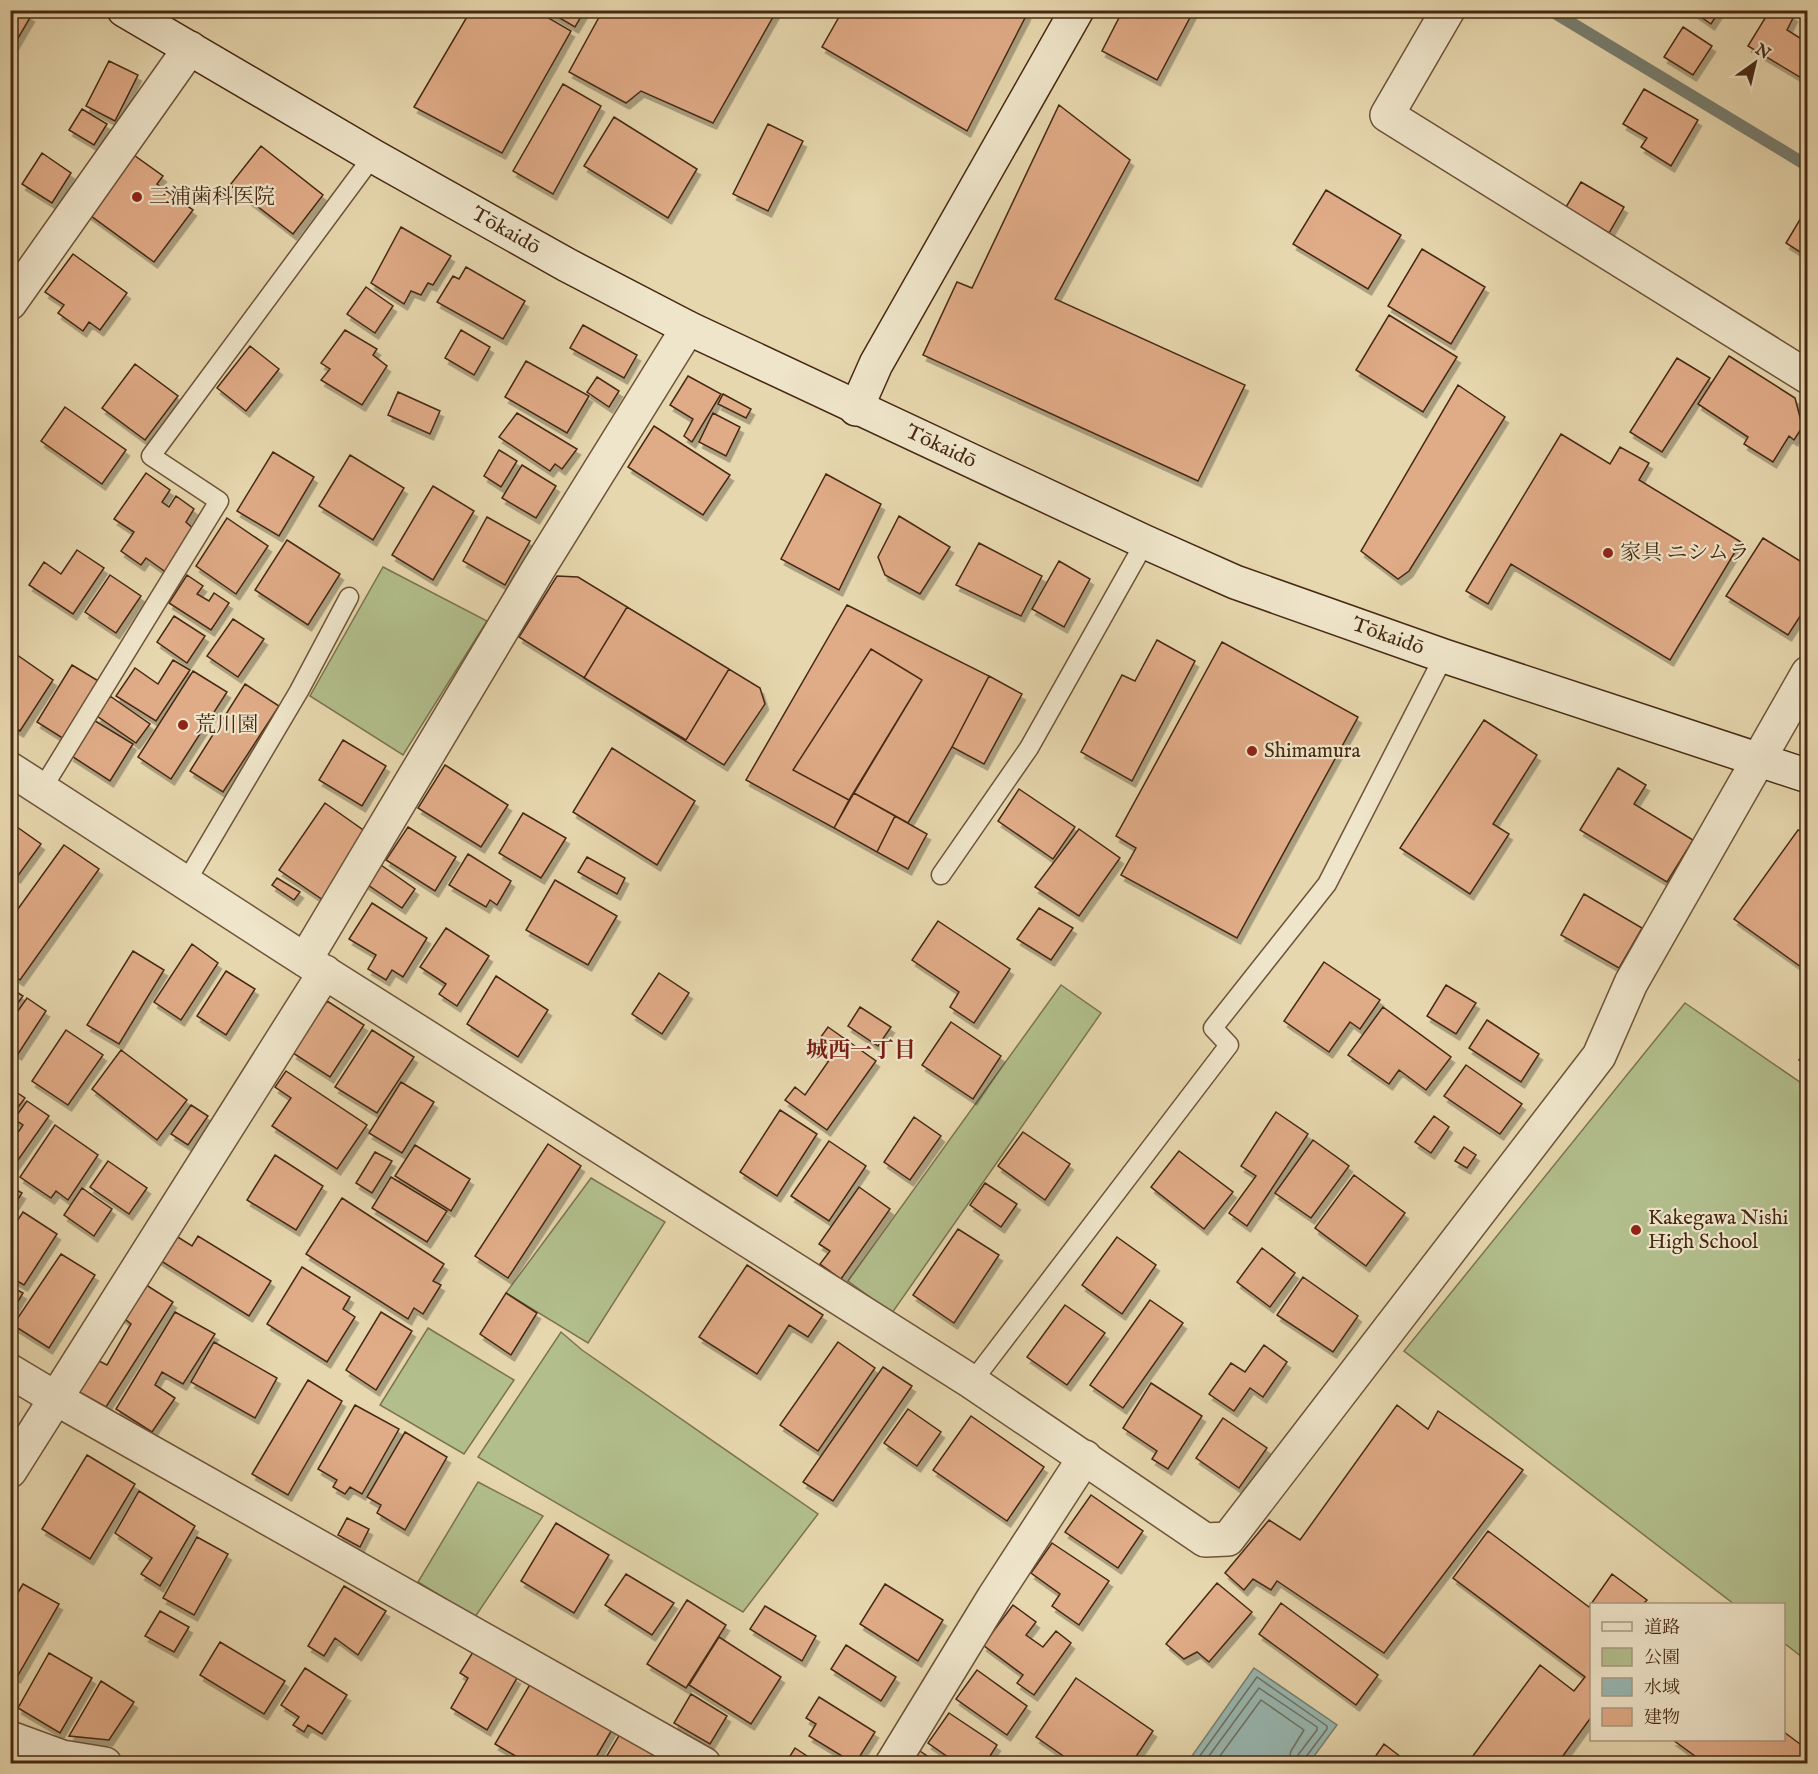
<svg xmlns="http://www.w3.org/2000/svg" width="1818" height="1774" viewBox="0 0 1818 1774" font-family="'IM FELL English','Noto Serif JP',serif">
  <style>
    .green { fill: #b2bf8d; stroke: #7c7450; stroke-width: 1.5 }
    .water { fill: #98b8b2; stroke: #777f72; stroke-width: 1.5 }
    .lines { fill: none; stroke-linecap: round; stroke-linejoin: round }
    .shore { stroke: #6f7062; stroke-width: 1.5 }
    .stream { stroke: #777f72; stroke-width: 12 }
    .building { fill: #e0ab87; stroke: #462913; stroke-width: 1.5; filter: url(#shadow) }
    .lane-casing { stroke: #6e543a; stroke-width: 21 }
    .street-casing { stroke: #6e543a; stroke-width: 36 }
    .secondary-casing { stroke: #462913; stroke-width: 36 }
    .lane { stroke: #efe5ca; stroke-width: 18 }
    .street { stroke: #efe5ca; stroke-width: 33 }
    .secondary { stroke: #efe5ca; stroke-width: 33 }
    .poi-dot { fill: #8f2418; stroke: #efe5ca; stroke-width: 2 }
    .labels { text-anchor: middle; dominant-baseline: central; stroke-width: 4.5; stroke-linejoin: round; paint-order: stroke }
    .poi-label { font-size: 21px; fill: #462913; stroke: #efe5ca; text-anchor: start }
    .street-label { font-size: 21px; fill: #462913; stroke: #efe5ca }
    .neighbourhood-label { font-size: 22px; font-weight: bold; fill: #7a1f14; stroke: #efe5ca }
  </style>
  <defs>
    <filter id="shadow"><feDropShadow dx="3.5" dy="6" stdDeviation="0" flood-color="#0004"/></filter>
  </defs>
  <rect width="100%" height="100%" fill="#e7d7ae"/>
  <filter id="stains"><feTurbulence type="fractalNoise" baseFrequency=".00333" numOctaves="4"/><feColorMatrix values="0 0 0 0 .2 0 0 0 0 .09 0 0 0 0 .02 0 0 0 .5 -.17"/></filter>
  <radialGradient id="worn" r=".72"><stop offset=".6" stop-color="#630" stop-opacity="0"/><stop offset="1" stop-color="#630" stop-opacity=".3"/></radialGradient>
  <path class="green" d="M383,567L487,621L403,755L310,696Z
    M1061,985L1101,1013L892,1313L848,1281Z
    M1685,1003L1807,1087V1661L1784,1643V1604H1734L1404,1351Z
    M591,1178L665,1222L588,1343L506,1293Z
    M428,1328L514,1380L464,1454L380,1405Z
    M561,1332L582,1350L818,1514L743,1612L478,1457Z
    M478,1482L543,1516L475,1617L418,1582Z"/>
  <path class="water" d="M1254,1668L1337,1725L1309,1763H1187Z"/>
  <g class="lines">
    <path class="shore" d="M1194,1764L1257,1677L1327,1726V1729L1305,1758L1304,1764
      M1203,1764L1259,1688L1317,1727V1730L1298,1755L1297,1764
      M1214,1764L1261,1700L1304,1730L1291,1751L1288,1764"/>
    <path class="stream" d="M1550,10L1808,166"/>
  </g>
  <path class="building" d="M10,10H21L31,16L10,52Z
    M471,10H535L571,31L502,153L414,107Z
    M546,10H585L575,27Z
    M603,10H777L713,123L641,91L626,103L569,72Z
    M843,10H1021L1027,14L967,131L822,47Z
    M1123,10H1194L1157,80L1102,51Z
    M1691,10H1720L1711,24Z
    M1770,10H1785L1794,16L1787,30L1808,43V82L1748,46Z
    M1683,27L1712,46L1693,75L1664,57Z
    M109,61L138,75L115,121L86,106Z
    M563,84L601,106L553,194L513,171Z
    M1644,89L1698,120L1671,166L1641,147L1647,138L1623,124Z
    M1059,105L1130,160L1055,299L1245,385L1198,481L923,355L957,282L972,288Z
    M82,109L107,124L94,145L69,130Z
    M614,117L697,169L668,218L584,166Z
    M768,124L803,141L768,211L733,194Z
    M1808,139V154L1801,149Z
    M261,146L323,195L293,234L230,185Z
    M42,153L71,173L52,203L22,184Z
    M131,153L163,176L157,184L193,210L154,262L87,213Z
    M1581,182L1624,207L1609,233L1566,207Z
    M1326,190L1401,235L1368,289L1293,244Z
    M1808,206V257L1786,243Z
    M401,227L451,256L433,285L428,283L421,295L411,291L404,304L371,283Z
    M1422,249L1485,287L1451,344L1388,306Z
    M73,254L127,293L100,330L89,322L83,331L58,313L64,305L45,292Z
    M466,267L525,301L503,339L437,302L453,276L459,279Z
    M366,287L393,306L375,333L347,314Z
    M1389,315L1457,357L1423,412L1356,370Z
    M583,325L637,355L624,378L570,348Z
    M345,330L377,349L373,355L387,366L362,405L321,380L330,369L321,363Z
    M461,330L490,347L474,375L445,358Z
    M250,346L279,369L246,411L217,388Z
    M1729,356L1795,398L1801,421L1805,423L1794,440L1789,436L1773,462L1744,444L1748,437L1698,404Z
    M1677,358L1710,378L1662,452L1630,432Z
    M526,361L589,396L567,433L505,397Z
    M135,364L178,396L145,440L102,408Z
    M688,376L721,394L692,442L684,436L693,419L670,405Z
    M597,377L619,391L609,407L587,392Z
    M1458,385L1505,417L1409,571L1398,579L1361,551Z
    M398,392L440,411L430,434L388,415Z
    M723,394L751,409L746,418L718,404Z
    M65,407L126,450L102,484L41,441Z
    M517,413L577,449L562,469L555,464L550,471L499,437Z
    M713,413L740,427L726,456L699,442Z
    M654,426L730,475L703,515L628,467Z
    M1561,434L1610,464L1620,447L1649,463L1639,480L1741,542L1670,660L1511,564L1488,604L1466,591Z
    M499,450L517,461L501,487L484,476Z
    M273,452L314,477L279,536L237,511Z
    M350,455L404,488L373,540L319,506Z
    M522,465L556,486L536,518L502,498Z
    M146,473L170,490L162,502L169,507L176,496L194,509L186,522L196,531L167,573L146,558L141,565L121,551L134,532L114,519Z
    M826,474L881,504L839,590L781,559Z
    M433,486L474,511L433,580L392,555Z
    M899,516L950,547L920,594L885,575L878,557Z
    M487,517L530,541L505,585L463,561Z
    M227,518L268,546L236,594L196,566Z
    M1763,538L1808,566V604L1788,635L1726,596Z
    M287,540L340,574L308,625L255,590Z
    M979,543L1042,576L1021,616L956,585Z
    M77,550L104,568L73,614L29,585L44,562L61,574Z
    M1059,561L1090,579L1064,627L1032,609Z
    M110,575L141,596L116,633L85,612Z
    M187,575L203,586L197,594L209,601L214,593L229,603L211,630L169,603Z
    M557,576L578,577L760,688L765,704L724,765L519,637Z
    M847,605L989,676L952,747L908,823L854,793L922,680L871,649L793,770L849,800L834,828L746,780Z
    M627,607L729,669L686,740L584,678Z
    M174,616L205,636L187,663L157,642Z
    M233,619L264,639L238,677L207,656Z
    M1157,640L1195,661L1132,781L1081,752L1122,675L1135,681Z
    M1222,642L1358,717L1237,938L1121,875L1136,848L1116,836Z
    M871,649L922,680L849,800L793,770Z
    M10,650L53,680L20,731L10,725Z
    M173,660L190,670L156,721L116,696L135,668L158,684Z
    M72,665L100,682L64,739L37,722Z
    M193,671L227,692L171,779L138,757Z
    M989,676L1022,694L984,764L952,747Z
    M245,684L279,706L223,792L190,771Z
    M110,696L150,724L136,743L97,716Z
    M92,719L133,744L110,781L70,755Z
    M1484,720L1537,755L1493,824L1509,834L1470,894L1400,848Z
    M343,740L386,766L362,806L319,780Z
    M612,748L695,801L657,865L573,812Z
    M445,765L508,805L481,847L418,808Z
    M1618,768L1646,785L1634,804L1693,840L1667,882L1580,830Z
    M1019,789L1075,827L1053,859L998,821Z
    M854,793L895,816L877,852L834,828Z
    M325,803L366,832L323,900L279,870Z
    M523,813L566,838L541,878L499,853Z
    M895,816L927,834L908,869L877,852Z
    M17,827L41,844L17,877L10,872V837Z
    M408,827L456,857L435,891L386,860Z
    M1079,829L1120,858L1079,916L1035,887Z
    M1798,830L1808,833V972L1734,919Z
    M64,845L99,869L20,980L10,973V920Z
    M468,854L511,881L497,905L490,900L486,907L449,885Z
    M587,857L625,878L617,894L578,872Z
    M378,863L415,889L402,908L365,883Z
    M277,878L300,892L294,900L272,885Z
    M555,880L617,916L588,965L526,930Z
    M1584,894L1642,928L1619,968L1561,935Z
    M372,903L427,938L403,977L392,970L386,980L368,969L376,955L349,939Z
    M1039,908L1073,928L1051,960L1017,939Z
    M938,921L1010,969L974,1023L950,1007L959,992L912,960Z
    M446,928L489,956L457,1006L439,994L446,984L420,967Z
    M192,944L218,963L181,1020L154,1002Z
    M133,951L164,970L119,1044L87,1025Z
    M1324,962L1380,1000L1360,1029L1350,1022L1329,1052L1284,1021Z
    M226,971L255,989L226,1035L197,1016Z
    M659,973L689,993L662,1034L632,1014Z
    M496,976L548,1010L518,1057L467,1024Z
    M1446,985L1476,1003L1456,1034L1427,1016Z
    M10,988L23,996L10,1014Z
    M27,998L46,1011L18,1054L10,1049V1022Z
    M327,1001L364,1025L330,1077L293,1053Z
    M860,1007L891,1027L878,1046L848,1026Z
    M1383,1007L1451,1057L1426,1090L1399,1070L1389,1084L1348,1055Z
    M1487,1020L1539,1054L1521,1082L1469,1048Z
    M951,1022L1001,1056L973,1099L922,1065Z
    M828,1027L876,1061L827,1130L785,1100L795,1087L805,1095L830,1059L813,1048Z
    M66,1030L103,1055L68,1105L32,1081Z
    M372,1030L414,1057L377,1113L335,1087Z
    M1808,1049V1067L1799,1060Z
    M121,1050L187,1100L157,1140L92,1089Z
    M1466,1065L1522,1104L1500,1134L1444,1096Z
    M286,1071L367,1125L337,1169L272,1126L291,1098L275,1087Z
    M401,1082L434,1102L402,1153L369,1133Z
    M13,1090L25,1098L10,1118V1095Z
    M27,1101L49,1116L11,1170L10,1144L23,1125L14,1119Z
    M191,1105L208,1116L188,1145L171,1134Z
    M780,1110L817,1134L777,1196L740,1172Z
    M1276,1112L1308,1134L1247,1226L1229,1213L1256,1176L1241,1166Z
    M1434,1116L1449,1127L1431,1153L1415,1142Z
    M914,1117L941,1136L910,1180L884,1162Z
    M55,1125L98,1155L68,1200L56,1191L51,1198L20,1177Z
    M1023,1132L1070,1164L1045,1200L998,1166Z
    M1313,1140L1349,1166L1311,1218L1275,1193Z
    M829,1141L866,1166L829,1221L791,1196Z
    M548,1144L581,1166L508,1278L475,1256Z
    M415,1145L470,1179L451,1211L395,1176Z
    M1464,1147L1476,1155L1467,1168L1455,1161Z
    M1179,1151L1233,1192L1204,1229L1151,1187Z
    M375,1152L392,1161L372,1193L356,1183Z
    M275,1155L323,1186L296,1230L247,1200Z
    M108,1161L147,1188L129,1214L90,1187Z
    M1354,1175L1405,1213L1366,1266L1315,1228Z
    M391,1177L447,1211L427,1242L372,1208Z
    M985,1183L1017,1204L1001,1227L970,1205Z
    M10,1186L22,1193L10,1212Z
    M859,1187L890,1209L841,1279L820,1264L830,1251L819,1244Z
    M82,1188L112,1209L94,1236L64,1215Z
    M342,1198L444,1264L433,1281L441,1285L423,1314L414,1308L408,1319L306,1254Z
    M23,1212L57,1234L24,1285L10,1277V1232Z
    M958,1229L999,1255L954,1323L913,1295Z
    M173,1234L192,1246L198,1236L271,1281L249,1316L158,1259Z
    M1117,1237L1156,1265L1122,1314L1082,1285Z
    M1262,1248L1295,1273L1270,1307L1237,1282Z
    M61,1254L95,1275L49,1348L13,1325Z
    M747,1265L823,1315L808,1337L789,1325L757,1374L699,1337Z
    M302,1267L350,1297L343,1309L355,1317L327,1362L267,1324Z
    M1303,1277L1358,1316L1333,1352L1277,1315Z
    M143,1283L173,1302L106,1407L72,1388L91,1357L107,1365L131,1324L121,1316Z
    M10,1286L23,1293L10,1315Z
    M506,1293L537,1313L511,1355L480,1334Z
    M1150,1300L1183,1323L1123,1408L1090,1385Z
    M1065,1305L1105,1333L1067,1385L1027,1357Z
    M175,1312L215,1334L183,1384L162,1372L155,1385L175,1398L152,1432L116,1409Z
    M381,1312L412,1331L376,1390L346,1370Z
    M214,1342L277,1378L255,1418L191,1382Z
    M838,1342L875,1368L818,1451L780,1425Z
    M1264,1345L1287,1362L1263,1397L1250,1388L1234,1411L1209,1394L1231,1363L1245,1372Z
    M883,1367L912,1386L833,1501L803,1482Z
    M308,1380L342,1401L288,1495L252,1474Z
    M1151,1383L1202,1416L1168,1469L1152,1459L1157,1451L1123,1428Z
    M355,1405L399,1429L362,1494L350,1487L345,1494L333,1487L337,1480L318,1469Z
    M1397,1405L1428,1429L1438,1411L1523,1470L1384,1653L1277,1581L1271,1590L1253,1579L1244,1590L1225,1573L1269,1520L1300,1540Z
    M908,1409L941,1432L917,1466L884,1443Z
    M971,1416L1044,1467L1007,1521L933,1470Z
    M1223,1418L1267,1448L1239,1488L1196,1458Z
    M405,1432L447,1457L405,1530L377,1513L381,1505L367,1497Z
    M87,1455L135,1484L90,1559L42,1529Z
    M139,1491L195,1526L160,1586L141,1574L152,1558L115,1533Z
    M1091,1495L1143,1531L1118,1568L1065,1532Z
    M347,1518L369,1529L360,1547L338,1535Z
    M556,1523L609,1555L574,1613L521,1581Z
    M1488,1531L1589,1607L1612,1574L1647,1600L1643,1604H1592V1716L1557,1764H1467L1540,1665L1574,1691L1585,1677L1453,1578Z
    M197,1537L228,1554L194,1615L163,1598Z
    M1052,1543L1109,1581L1079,1625L1052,1606L1060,1594L1031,1573Z
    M626,1574L674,1603L652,1635L605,1605Z
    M1217,1583L1252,1612L1209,1662L1197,1652L1184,1659L1166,1644Z
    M23,1584L59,1604L17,1677L10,1673V1606Z
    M885,1584L943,1620L918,1661L860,1624Z
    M344,1586L386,1611L358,1655L335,1638L324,1656L308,1646Z
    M687,1600L726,1625L686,1688L647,1664Z
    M1281,1603L1378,1675L1356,1705L1259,1634Z
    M1013,1605L1036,1622L1026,1635L1043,1647L1056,1631L1071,1643L1034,1695L1017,1683L1023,1675L983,1645Z
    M765,1606L816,1636L802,1661L750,1629Z
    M160,1611L189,1627L174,1652L145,1636Z
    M719,1637L781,1677L751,1724L689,1685Z
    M220,1642L285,1681L264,1714L200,1675Z
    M846,1645L896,1677L881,1701L831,1669Z
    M473,1652L517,1678L487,1730L451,1708L468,1678L460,1673Z
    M49,1653L92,1678L60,1733L18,1708Z
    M305,1668L347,1695L322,1734L308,1725L304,1732L293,1725L299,1717L281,1705Z
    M977,1670L1027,1706L1007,1735L956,1699Z
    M1076,1678L1153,1731L1131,1764H1075L1036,1737Z
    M101,1681L134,1702L109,1740L69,1736Z
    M532,1681L613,1728L592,1764H548L542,1760L539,1764H529L495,1744Z
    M691,1694L727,1716L710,1744L674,1723Z
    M819,1697L875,1732L855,1764L809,1736L816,1724L806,1718Z
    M949,1713L997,1745L985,1764H958L928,1743Z
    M1784,1732L1808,1750V1764H1706L1673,1740H1784Z
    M620,1734L659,1757L655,1764H602Z
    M1384,1744L1410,1764H1370Z
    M795,1748L819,1764H785Z
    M917,1749L939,1764H908Z"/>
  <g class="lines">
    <g class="lane-casing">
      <path id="lane" d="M42,789L219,501L151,456L373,156
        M941,875L1029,748L1145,542
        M186,882L299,691L349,597
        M972,1382L1229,1045L1213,1028L1327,884L1444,656"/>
    </g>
    <g class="street-casing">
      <path id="street" d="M1448,10L1387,115L1808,377
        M10,303L190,48
        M10,769L305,960L972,1382L1205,1540L1228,1539L1599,1056L1631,983L1808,673
        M305,960L539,568L688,328
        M10,1371L55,1398L704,1764
        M10,1471L325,972
        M10,1738L62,1757L105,1764
        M892,1764L994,1597L1085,1457"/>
    </g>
    <g class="secondary-casing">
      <g id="secondary">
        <path id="s1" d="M124,10L373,156L567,265L688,328L1145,542L1235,582L1444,656L1808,776"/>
        <path d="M856,409L876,364L1077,10"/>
      </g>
    </g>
    <use href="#lane" class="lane"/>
    <use href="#street" class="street"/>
    <use href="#secondary" class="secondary"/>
  </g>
  <g class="poi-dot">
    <circle cx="137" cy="197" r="6"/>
    <circle cx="1608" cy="553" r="6"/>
    <circle cx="183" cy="725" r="6"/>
    <circle cx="1252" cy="751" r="6"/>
    <circle cx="1636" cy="1230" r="6"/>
  </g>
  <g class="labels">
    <g class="poi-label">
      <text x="149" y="197">三浦歯科医院</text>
      <text x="1620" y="553">家具 ニシムラ</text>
      <text x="195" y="725">荒川園</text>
      <text x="1264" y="751">Shimamura</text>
      <text x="1648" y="1218">Kakegawa Nishi<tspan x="1648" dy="24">High School</tspan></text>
    </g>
    <g class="street-label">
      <text stroke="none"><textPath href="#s1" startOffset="441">Tōkaidō</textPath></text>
      <text stroke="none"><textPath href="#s1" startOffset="927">Tōkaidō</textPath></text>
      <text stroke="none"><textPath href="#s1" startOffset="1413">Tōkaidō</textPath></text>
    </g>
    <g class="neighbourhood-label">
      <text x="861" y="1051">城西一丁目</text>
    </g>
  </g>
  <rect width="1818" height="1774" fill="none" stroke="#e7d7ae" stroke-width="36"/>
  <rect x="12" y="12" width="1794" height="1750" fill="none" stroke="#462913" stroke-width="3"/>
  <rect x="18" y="18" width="1782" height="1738" fill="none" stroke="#462913" stroke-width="1.5"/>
  <rect x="1590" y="1603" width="195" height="138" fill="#efe5ca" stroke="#ab9a81" stroke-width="1.5"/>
  <rect x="1602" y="1622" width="30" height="9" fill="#efe5ca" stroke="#ab9a81" stroke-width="1.5"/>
  <text x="1644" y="1633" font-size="18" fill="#462913">道路</text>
  <rect x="1602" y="1648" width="30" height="18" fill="#b2bf8d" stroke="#ab9a81" stroke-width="1.5"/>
  <text x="1644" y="1663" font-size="18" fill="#462913">公園</text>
  <rect x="1602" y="1678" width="30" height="18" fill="#98b8b2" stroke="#ab9a81" stroke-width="1.5"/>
  <text x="1644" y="1693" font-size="18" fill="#462913">水域</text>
  <rect x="1602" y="1708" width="30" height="18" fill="#e0ab87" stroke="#ab9a81" stroke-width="1.5"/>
  <text x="1644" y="1723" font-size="18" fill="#462913">建物</text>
  <g transform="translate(1755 63) rotate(34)" stroke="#efe5ca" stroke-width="4.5" paint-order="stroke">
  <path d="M0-4.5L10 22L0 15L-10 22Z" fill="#462913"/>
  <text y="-9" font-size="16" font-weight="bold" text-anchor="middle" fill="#462913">N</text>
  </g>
  <rect width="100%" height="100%" filter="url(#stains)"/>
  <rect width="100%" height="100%" fill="url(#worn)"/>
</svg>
